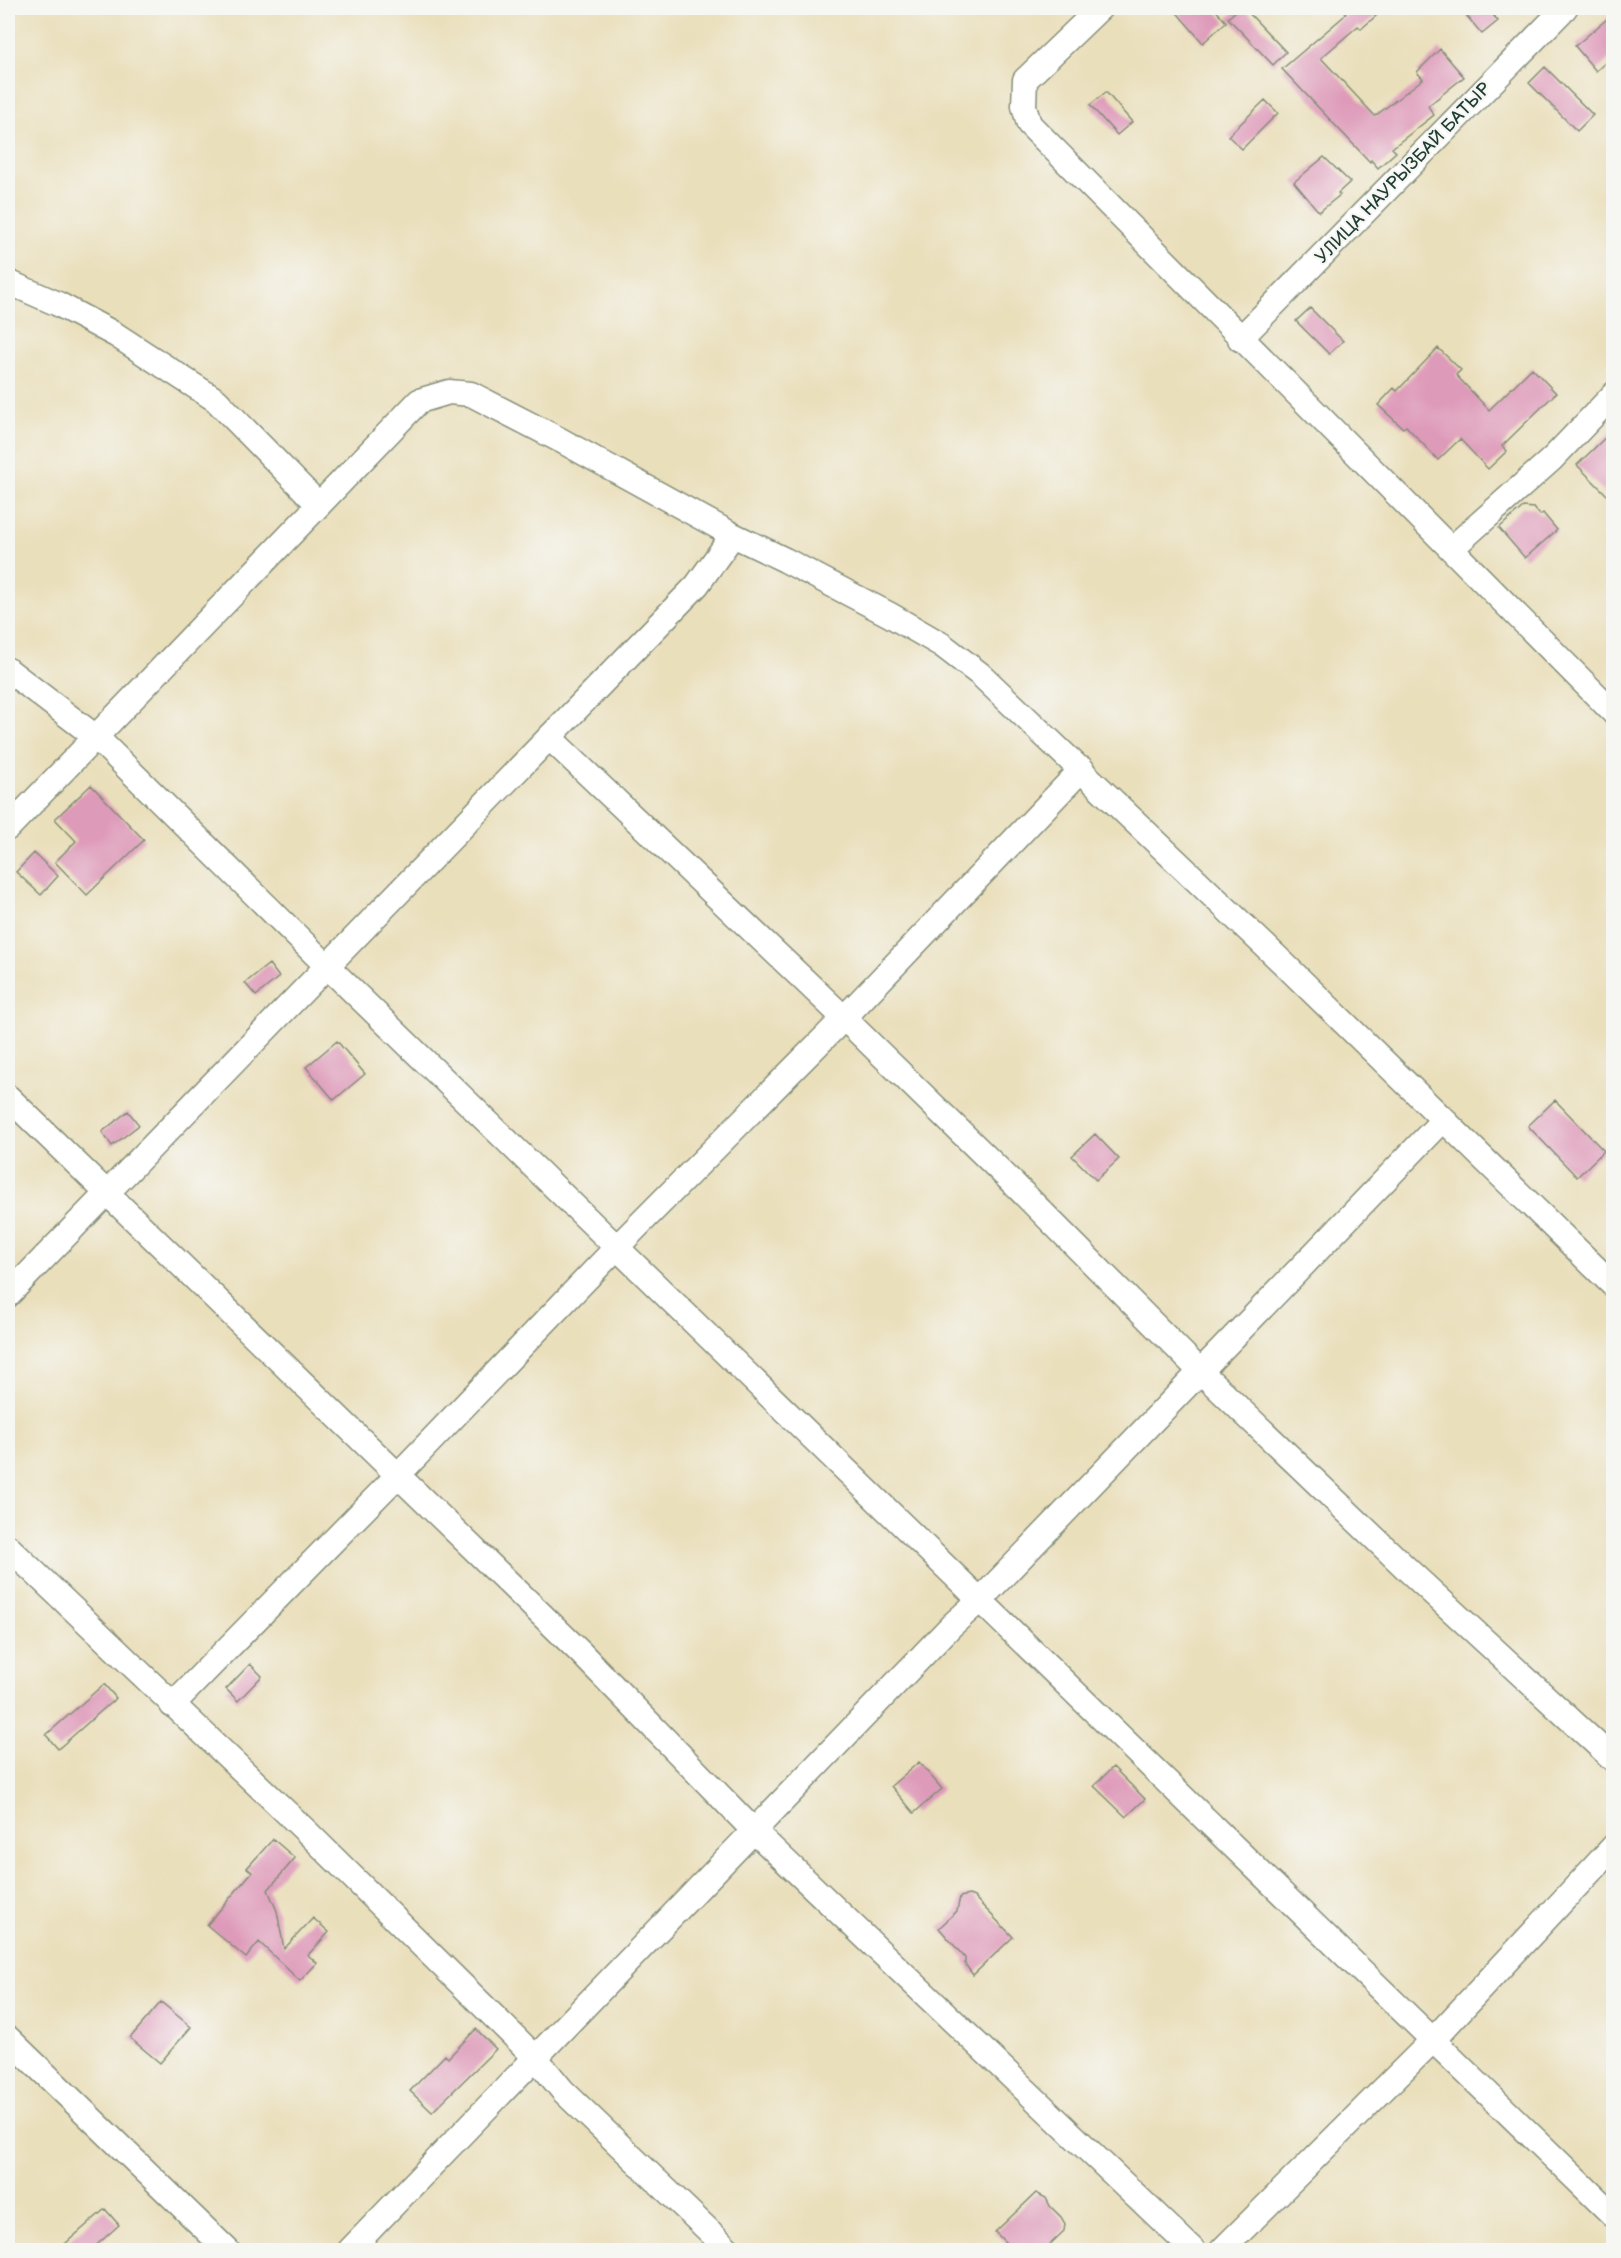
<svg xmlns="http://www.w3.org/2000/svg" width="1621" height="2258" viewBox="0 0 1621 2258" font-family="'Balsamiq Sans',sans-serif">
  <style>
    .building { fill: #de9ab9 }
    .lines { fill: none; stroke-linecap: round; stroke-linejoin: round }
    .minor-casing { stroke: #848e78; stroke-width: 27 }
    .minor { stroke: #fff; stroke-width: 24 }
    .labels { text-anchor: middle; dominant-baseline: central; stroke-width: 4.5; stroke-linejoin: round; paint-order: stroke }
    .street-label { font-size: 18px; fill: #1f3d34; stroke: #f6f6f2 }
  </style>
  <rect width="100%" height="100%" fill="#f6f6f2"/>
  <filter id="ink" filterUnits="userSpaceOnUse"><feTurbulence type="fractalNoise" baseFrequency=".0167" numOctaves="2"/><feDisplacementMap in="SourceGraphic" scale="12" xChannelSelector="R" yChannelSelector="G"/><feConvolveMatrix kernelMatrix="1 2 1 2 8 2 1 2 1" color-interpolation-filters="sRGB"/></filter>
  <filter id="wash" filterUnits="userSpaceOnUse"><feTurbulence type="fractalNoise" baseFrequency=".008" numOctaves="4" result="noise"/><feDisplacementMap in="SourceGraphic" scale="24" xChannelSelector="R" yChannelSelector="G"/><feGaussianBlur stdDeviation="1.35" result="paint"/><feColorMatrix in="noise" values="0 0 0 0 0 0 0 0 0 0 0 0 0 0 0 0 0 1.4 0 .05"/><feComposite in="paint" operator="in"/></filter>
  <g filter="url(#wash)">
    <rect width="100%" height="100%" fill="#eadfbb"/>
    <g id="blocks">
      <path class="building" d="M1173,8H1214L1226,22L1203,43Z
        M1239,8H1244L1286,52L1273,65L1228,18Z
        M1341,8H1385L1361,29L1358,26L1321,58L1375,116L1423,79L1417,72L1440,49L1464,77L1428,106L1434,115L1392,148L1396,152L1378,168L1371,160L1370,162L1282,69L1343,17L1346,13Z
        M1460,8H1487L1498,21L1482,34Z
        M1614,13V55L1596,71L1575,46Z
        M1545,67L1593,115L1577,131L1529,83Z
        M1106,92L1132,122L1117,135L1090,105Z
        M1265,100L1278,113L1242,149L1228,136Z
        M1324,157L1350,182L1338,193L1340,195L1319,212L1294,182Z
        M1310,308L1343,341L1329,354L1296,321Z
        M1438,348L1461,370L1456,375L1489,410L1532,368L1556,393L1502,446L1507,451L1488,469L1460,439L1438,460L1406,426L1403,428L1378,405L1394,388L1397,391Z
        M1614,429V502L1577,465Z
        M1523,507L1534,508L1540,515L1543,513L1557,530L1525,558L1499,528Z
        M91,785L144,840L87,895L55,862L76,841L55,819Z
        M34,853L58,876L41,895L16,872Z
        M269,964L279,977L256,996L245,983Z
        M337,1041L365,1074L334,1100L306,1067Z
        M1555,1100L1604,1151L1577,1177L1528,1126Z
        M128,1111L139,1125L112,1146L102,1132Z
        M1095,1134L1119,1159L1096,1180L1072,1156Z
        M250,1664L262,1676L238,1701L226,1689Z
        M104,1684L116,1698L58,1749L46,1735Z
        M919,1762L942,1789L914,1813L891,1786Z
        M1113,1767L1145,1799L1126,1817L1094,1786Z
        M273,1839L295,1858L268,1890L277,1911L284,1949L313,1918L329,1932L308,1955L317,1963L300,1981L259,1942L246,1958L207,1925L252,1872L247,1868Z
        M969,1895L974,1897L1013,1937L973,1975L965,1964V1958L939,1928L957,1911L960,1897Z
        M161,2002L191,2027L160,2063L130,2038Z
        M476,2029L496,2049L432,2112L410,2091L445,2055L448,2058Z
        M1036,2193L1046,2198L1050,2206L1061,2217L1065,2224L1064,2231L1044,2250H1013L995,2232Z
        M105,2209L119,2225L91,2250H58Z"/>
    </g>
  </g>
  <g filter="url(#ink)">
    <use href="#blocks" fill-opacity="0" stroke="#848e78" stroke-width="1.5"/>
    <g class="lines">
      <g class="minor-casing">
        <path id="minor" d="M1100,8L1025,80L1024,106L1029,124L1614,713
          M8,282L58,304L116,335L216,400L319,505
          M1240,339L1565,8
          M1451,549L1552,459L1614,394
          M8,670L97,738L326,965L1614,2216
          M549,737L844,1018L1016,1186L1199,1370L1409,1571L1614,1760
          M8,828L419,401L449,392L471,394L562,441L733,535L785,560L890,615L942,645L981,675L1282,962L1614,1286
          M8,1097L581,1653L755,1832L1193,2250
          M8,1295L697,585L733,535
          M8,1547L308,1833L536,2058L563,2091L729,2250
          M172,1705L398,1475L617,1247L844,1018L1082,769
          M8,2038L227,2250
          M350,2250L952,1625L980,1600L1444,1119
          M1222,2250L1432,2041L1614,1846"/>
      </g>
      <use href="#minor" class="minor"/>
    </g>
  </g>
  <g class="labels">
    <g class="street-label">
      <text transform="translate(1403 173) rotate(-46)">УЛИЦА НАУРЫЗБАЙ БАТЫР</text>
    </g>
  </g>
  <rect width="1621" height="2258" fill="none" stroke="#f6f6f2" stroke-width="30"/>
</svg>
